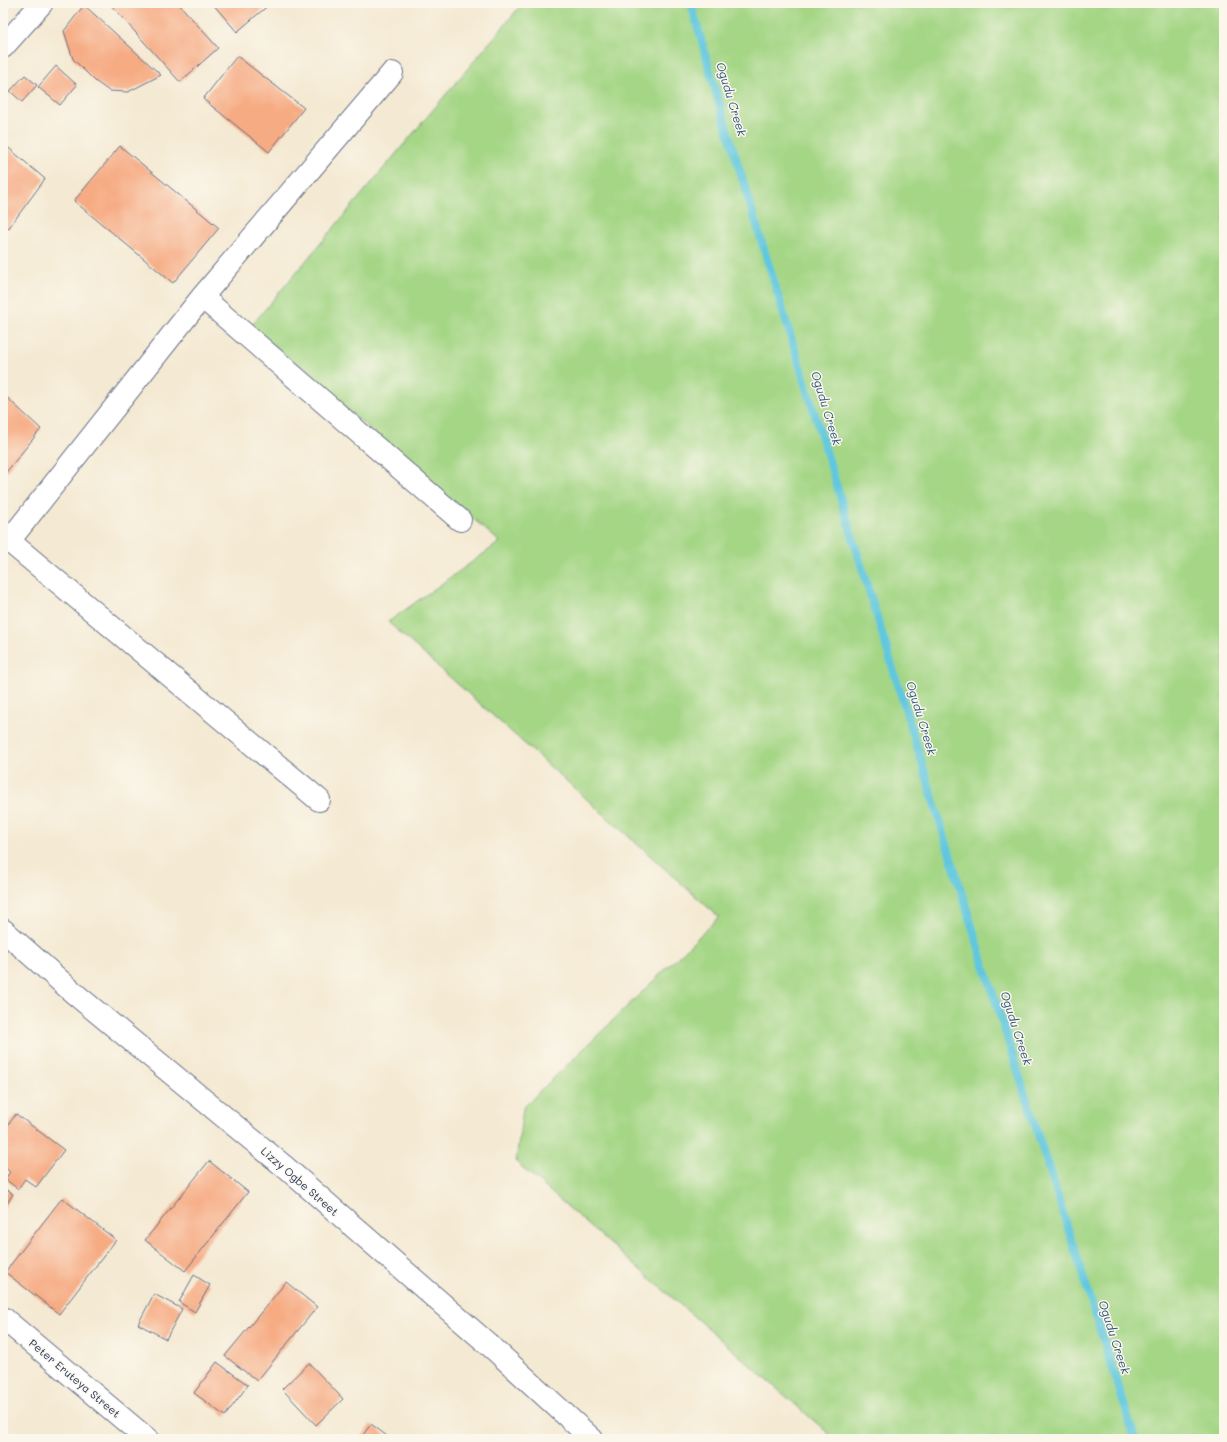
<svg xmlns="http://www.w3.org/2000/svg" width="1227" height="1442" viewBox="0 0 1227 1442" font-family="Mali,sans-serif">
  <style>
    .green { fill: #a4d685; stroke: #608272 }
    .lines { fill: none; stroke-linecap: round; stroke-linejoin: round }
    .stream { stroke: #61c7de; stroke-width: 8 }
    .building { fill: #f6ab83 }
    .street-casing { stroke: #677087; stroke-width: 24 }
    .street { stroke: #fff; stroke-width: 22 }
    .labels { text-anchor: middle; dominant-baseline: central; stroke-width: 3; stroke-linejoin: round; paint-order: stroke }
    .street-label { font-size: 11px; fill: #1b2f5e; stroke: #fbf7ec }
    .water-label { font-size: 12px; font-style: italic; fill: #2c557e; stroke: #fbf7ec }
  </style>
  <rect width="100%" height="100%" fill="#fbf7ec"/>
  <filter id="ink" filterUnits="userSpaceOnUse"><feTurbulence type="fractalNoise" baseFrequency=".025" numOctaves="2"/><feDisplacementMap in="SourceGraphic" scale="8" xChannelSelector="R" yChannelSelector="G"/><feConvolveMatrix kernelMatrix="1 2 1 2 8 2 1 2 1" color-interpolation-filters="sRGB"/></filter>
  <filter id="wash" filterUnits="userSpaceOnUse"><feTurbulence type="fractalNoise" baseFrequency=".012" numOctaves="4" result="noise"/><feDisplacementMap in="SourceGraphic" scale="16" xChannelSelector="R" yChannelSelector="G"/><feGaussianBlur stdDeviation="0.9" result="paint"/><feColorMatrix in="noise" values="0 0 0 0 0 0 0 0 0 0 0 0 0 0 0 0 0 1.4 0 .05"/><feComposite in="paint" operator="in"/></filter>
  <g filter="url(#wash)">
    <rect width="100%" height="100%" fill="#f4e9d2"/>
    <path class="green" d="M523,3H1224V1439H835L516,1162L523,1108L719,917L388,622L500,542L251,326Z"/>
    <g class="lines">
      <path class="stream" d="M691,3L716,93L984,965L1135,1439"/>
    </g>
    <g id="blocks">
      <path class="building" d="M109,3H178L218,48L180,82Z
        M212,3H271L237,32Z
        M84,5L161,75L128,92L109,91L95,81L73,59L64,31Z
        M237,56L304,108L269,152L203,99Z
        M56,66L77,85L60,105L38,87Z
        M25,75L37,85L22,102L10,91Z
        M3,143L45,179L8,229L3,224Z
        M120,146L219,228L173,283L74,201Z
        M3,394L41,429L3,476Z
        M16,1114L64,1150L36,1187L25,1179L18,1189L5,1179L10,1172L3,1166L4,1159L3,1158V1132Z
        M209,1161L248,1192L185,1271L145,1240Z
        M3,1188L13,1194L3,1210Z
        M62,1198L116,1240L59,1314L5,1272Z
        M194,1275L210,1285L195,1312L179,1302Z
        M286,1282L317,1307L257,1381L225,1356Z
        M154,1294L182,1309L166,1339L138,1324Z
        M217,1362L248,1385L225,1416L194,1393Z
        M309,1363L343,1399L316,1425L282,1389Z
        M371,1424L391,1439H360Z"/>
    </g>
  </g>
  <g filter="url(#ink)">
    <use href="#blocks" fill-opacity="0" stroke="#677087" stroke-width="1"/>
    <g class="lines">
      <g class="street-casing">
        <path id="street" d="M3,47L42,3
          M202,297L460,520
          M3,536L319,800
          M9,541L202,297L392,73
          M3,930L75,994L285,1167L495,1350L592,1439
          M3,1318L147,1439"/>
      </g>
      <use href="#street" class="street"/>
    </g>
  </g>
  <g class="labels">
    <g class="street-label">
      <text transform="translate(300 1181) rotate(41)">Lizzy Ogbe Street</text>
      <text transform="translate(75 1378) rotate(40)">Peter Eruteya Street</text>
    </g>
    <g class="water-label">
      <text transform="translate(732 99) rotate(73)">Ogudu Creek</text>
      <text transform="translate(827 408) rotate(73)">Ogudu Creek</text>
      <text transform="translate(922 718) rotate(73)">Ogudu Creek</text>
      <text transform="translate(1017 1028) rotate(72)">Ogudu Creek</text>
      <text transform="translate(1115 1337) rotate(72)">Ogudu Creek</text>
    </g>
  </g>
  <rect width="1227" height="1442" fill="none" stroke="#fbf7ec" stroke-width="16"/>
</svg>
